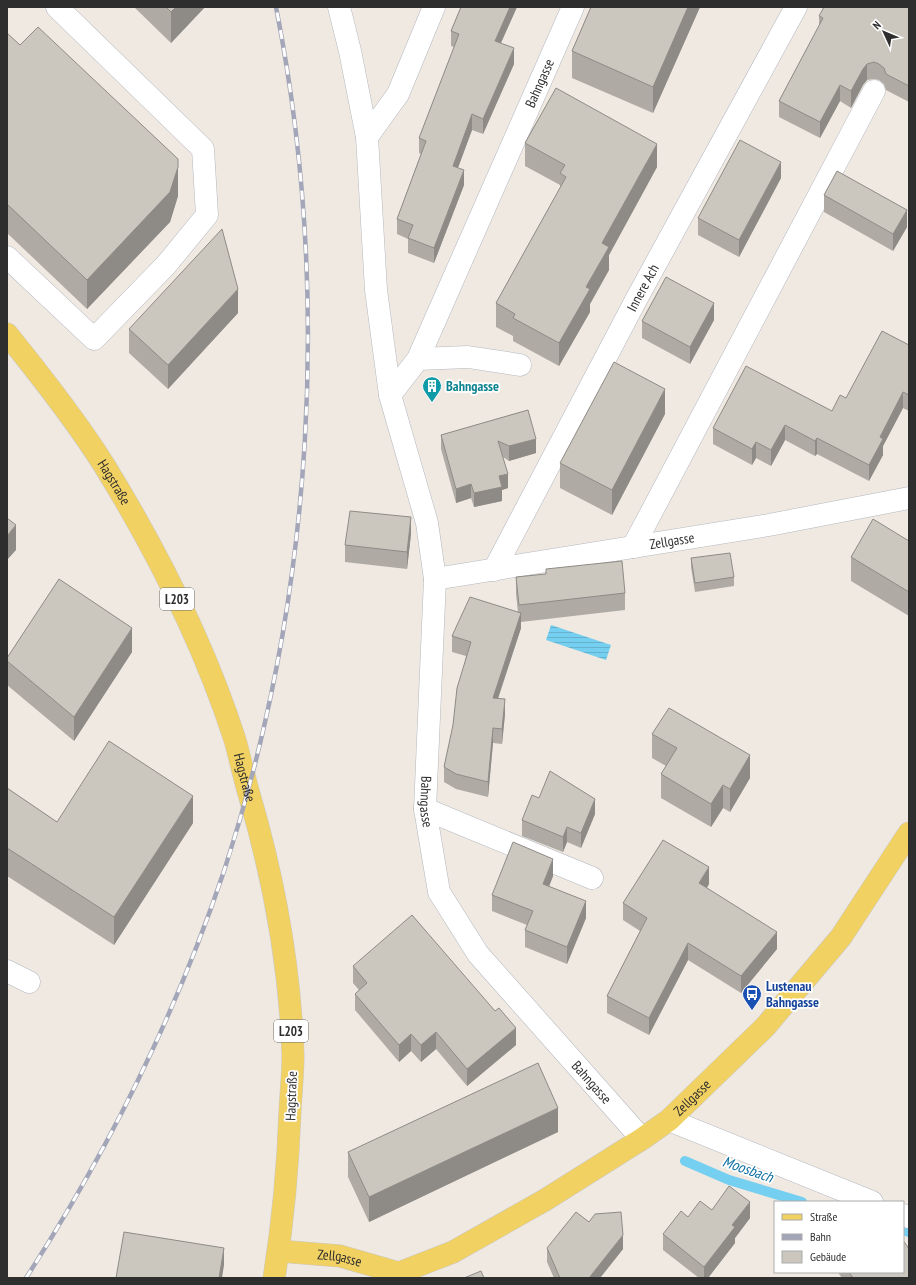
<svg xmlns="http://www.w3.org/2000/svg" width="916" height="1285" viewBox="0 0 916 1285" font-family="'PT Sans Narrow',sans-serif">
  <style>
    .water { fill: url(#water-rules) }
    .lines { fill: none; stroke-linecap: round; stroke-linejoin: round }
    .stream { stroke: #75cff0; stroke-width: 10 }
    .minor-casing { stroke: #b4b7c1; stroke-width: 23 }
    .major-casing { stroke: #c9c9c9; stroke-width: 23 }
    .minor { stroke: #fff; stroke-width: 22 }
    .major { stroke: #f2d163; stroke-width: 22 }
    .rail-casing { stroke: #a3a6b8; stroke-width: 4.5 }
    .rail { stroke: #fff; stroke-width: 3; stroke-dasharray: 9; stroke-linecap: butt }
    .wall { fill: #afaba4 }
    .shaded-wall { fill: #8e8b86 }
    .building { fill: #cbc7bf; stroke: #8e8b86 }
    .labels { text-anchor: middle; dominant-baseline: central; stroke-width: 3.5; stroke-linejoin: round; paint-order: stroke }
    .shield { fill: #fff; stroke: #6d6d6d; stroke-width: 1 }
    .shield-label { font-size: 13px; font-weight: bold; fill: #2e2e2e }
    .street-label { font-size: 14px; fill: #2e2e2e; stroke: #fff }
    .culture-label { font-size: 14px; font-weight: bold; fill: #0d838f; stroke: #fff; text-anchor: start }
    .transit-label { font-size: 14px; font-weight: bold; fill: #164399; stroke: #fff; text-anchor: start }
    .water-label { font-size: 15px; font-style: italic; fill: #0d6fa3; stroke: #fff }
  </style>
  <defs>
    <pattern id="water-rules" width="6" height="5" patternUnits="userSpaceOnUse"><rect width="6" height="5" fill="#75cff0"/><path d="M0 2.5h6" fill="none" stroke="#66b2ce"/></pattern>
  </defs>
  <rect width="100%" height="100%" fill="#efe9e1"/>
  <path class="water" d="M551,625L611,645L606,660L546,640Z"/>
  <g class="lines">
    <path class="stream" d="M685,1161L729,1180L802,1202
      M903,1230L909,1232"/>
    <g class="minor-casing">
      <g id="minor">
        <path id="s1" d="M339,7L350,51L367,137L376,290L390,395L427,523L435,579L425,809L439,892L478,954L642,1139"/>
        <path d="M367,137L398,94L434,7"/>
        <path d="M7,257L94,339L166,265L207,215L203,149L57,7"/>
        <path d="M418,359L468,357L520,365"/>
        <path id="s2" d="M390,395L418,359L573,7"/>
        <path d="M633,547L874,91"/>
        <path id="s3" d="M494,570L637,298L796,7"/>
        <path id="s4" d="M435,579L769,525L909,498"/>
        <path d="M425,809L592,878"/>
        <path d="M7,971L29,982"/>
        <path d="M669,1120L872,1202"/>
        <path d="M903,1215L909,1217"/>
      </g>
    </g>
    <g class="major-casing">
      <g id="major">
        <path id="s5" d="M7,334C41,376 75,419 104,465C157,551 204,644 235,740C240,758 244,777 249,794C274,879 290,966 293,1055C293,1073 291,1092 290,1111C288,1167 283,1222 274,1278"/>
        <path id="s6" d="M279,1251L340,1256L399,1273"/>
        <path id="s7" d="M392,1278L399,1273L453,1252L545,1200L642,1139L669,1120L765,1027L841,937L909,833"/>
      </g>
    </g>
    <use href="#minor" class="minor"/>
    <use href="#major" class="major"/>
    <g class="rail-casing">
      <path id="rail" d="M26,1278C108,1151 176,1014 224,871C314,595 332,291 276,7"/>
    </g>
    <use href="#rail" class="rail"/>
  </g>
  <path class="wall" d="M134,7H205L171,43Z
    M461,7H517L501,43L514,64L483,134L472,130L458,168L464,185L434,263L408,253V239L397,234V219L421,154L419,153V138L454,47L451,46V31Z
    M591,7H700L653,113L572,78V51Z
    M909,7V102L886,90L884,84L879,80L874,79L867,80L863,85L851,108L840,101L820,138L779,117V101L819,26V16Z
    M7,33L178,196L170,222L87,309L7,233Z
    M525,143L657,167L609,255V270L590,304V312L559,366L513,341V336L496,327V303L560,188V185L525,166Z
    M781,178L739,257L698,235V218Z
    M824,195L907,227L893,251L824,212Z
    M238,313L168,389L129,353V329Z
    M714,320L690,364L642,338V321Z
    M909,345V411L903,408L883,446V455L869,481L817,454L815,456L785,440L771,466L756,458L752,465L713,444V428L832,411Z
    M528,410L536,453L509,461L503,457L508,488L502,490V501L474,507L471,498L456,503L441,449V435Z
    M665,414L612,515L560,488V463Z
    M411,534L407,569L345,562V545Z
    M909,541V616L851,581V557Z
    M691,558L734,577V586L695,592L691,567Z
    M516,577L625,593V610L521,622V628L498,699L505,714L502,744L493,743L488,797L456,789L444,782V767L453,725L466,656L452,652V636L518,613L516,594Z
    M132,652L74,741L7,685V658Z
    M652,734L750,778L730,812L723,808L711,827L661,798V774L666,766L652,758Z
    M7,788L57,822L193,823L114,945L7,876Z
    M539,798L595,814L581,848L567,842L563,852L522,836V820Z
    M553,876L549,887L586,918L567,964L525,947V930L527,925L492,911V895Z
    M709,884L707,888L777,949L741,993L688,960L649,1035L607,1013V996L640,931L623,920V903Z
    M353,966L516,1045L467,1086L436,1049L421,1062L411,1051L399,1062L355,1010V994L359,990L353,983Z
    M558,1132L369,1222L348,1177V1152Z
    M712,1210L750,1218L735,1238V1243L708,1278H699L663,1250V1234L688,1217Z
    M547,1248L623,1249L600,1278H554L547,1262Z
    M839,1272H903L909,1278H842L839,1274Z"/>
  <path class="shaded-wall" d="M176,7H205L171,43V12Z
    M510,7H517L495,56V41Z
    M688,7H700L653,113V87Z
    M514,48V64L483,134V119Z
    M867,64V80L863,85L851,108V91L863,69Z
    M840,85V101L820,138V122Z
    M472,114V130L453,181V166Z
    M657,144V167L609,255V270L590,304V312L559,366V343L586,287L602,243Z
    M781,162V178L739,257V240Z
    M178,167V196L170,222L87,309V280Z
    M464,170V185L434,263V248Z
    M907,210V227L893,251V234Z
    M238,289V313L168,389V365Z
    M714,303V320L690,364V347Z
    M665,389V414L612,515V490Z
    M903,392V408L883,446V455L869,481V465L880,437Z
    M785,425V440L771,466V450Z
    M817,438V454L815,456V441Z
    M536,439V453L509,461V446Z
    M756,442V458L752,465V449Z
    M508,474V488L502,490V501L474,507V493L499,476Z
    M471,484V498L456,503V489Z
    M411,517V534L407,569V552Z
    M16,525V550L7,560V536Z
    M521,613V628L493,713V698Z
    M132,628V652L74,741V717Z
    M505,699V714L502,744V729Z
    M493,728V743L488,797V782Z
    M750,755V778L730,812V789Z
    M723,785V808L711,827V804Z
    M193,796V823L114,945V917Z
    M595,799V814L581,848V833Z
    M567,827V842L563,852V837Z
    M553,859V876L543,901V884Z
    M709,867V884L699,900V883Z
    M586,901V918L567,964V947Z
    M777,932V949L741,993V976Z
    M688,943V960L649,1035V1018Z
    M516,1028V1045L467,1086V1069Z
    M436,1032V1049L421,1062V1045Z
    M411,1034V1051L399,1062V1045Z
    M558,1108V1132L369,1222V1197Z
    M750,1202V1218L735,1238V1243L708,1278H704V1267L732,1225Z
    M623,1235V1249L600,1278H589Z
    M224,1248V1265L222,1278H219Z"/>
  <path class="building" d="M166,7H176L171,12Z
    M461,7H510L495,41L514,48L483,119L472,114L453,166L464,170L434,248L408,238L413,225L397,219L426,141L419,138L459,34L451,31Z
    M591,7H688L653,87L572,51Z
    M824,7H909V86L886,74L884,68L879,64L874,62L867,64L863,69L851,91L840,85L820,122L779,101L823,18L819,16Z
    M38,27L178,159V167L170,192L87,280L7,204V33L20,45Z
    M556,88L657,144L602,243L609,247L586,287L590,289L559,343L513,318L515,314L496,303L566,177L560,173L565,165L525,143Z
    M740,140L781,162L739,240L698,218Z
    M837,171L907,210L893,234L824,195Z
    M222,229L238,289L168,365L129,329Z
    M666,277L714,303L690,347L642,321Z
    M882,331L909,345V395L903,392L880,437L883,439L869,465L817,438L815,441L785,425L771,450L756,442L752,449L713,428L746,366L832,411L840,395L846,398Z
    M614,362L665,389L612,490L560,463Z
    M528,410L536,439L509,446L498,441L508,474L499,476L502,487L474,493L471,484L456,489L441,435Z
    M350,511L411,517L407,552L345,545Z
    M7,518L16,525L7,536Z
    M873,519L909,541V592L851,557Z
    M730,553L734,577L695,583L691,558Z
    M622,561L625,593L519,605L516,577L546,574V569Z
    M59,579L132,628L74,717L7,661V658Z
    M470,597L521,613L493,698L505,699L502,729L493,728L488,782L456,774L444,767L453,725L457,688L471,642L452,636Z
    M669,708L750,755L730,789L723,785L711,804L661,774L677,748L652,734Z
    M109,741L193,796L114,917L7,848V788L57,822Z
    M550,771L595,799L581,833L567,827L563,837L522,820L532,795L539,798Z
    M663,840L709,867L699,883L777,932L741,976L688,943L649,1018L607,996L647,918L623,903Z
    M513,842L553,859L543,884L586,901L567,947L525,930L533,911L492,895Z
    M412,915L495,1011L499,1008L516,1028L467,1069L436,1032L421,1045L411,1034L399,1045L355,994L367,983L353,966Z
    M538,1063L558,1108L369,1197L348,1152Z
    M729,1186L750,1202L732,1225L735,1227L704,1267L663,1234L681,1211L688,1217L700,1201L712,1210Z
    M576,1212L589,1222L595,1214L621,1212L623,1235L589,1278H560L547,1248Z
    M124,1232L224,1248L219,1278H116Z
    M903,1240L909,1249V1278H853L849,1272H903Z
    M481,1271L484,1278H464Z"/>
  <defs>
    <g id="building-pin" transform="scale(1)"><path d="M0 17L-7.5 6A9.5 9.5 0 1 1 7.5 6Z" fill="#0f9aa8" stroke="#fff"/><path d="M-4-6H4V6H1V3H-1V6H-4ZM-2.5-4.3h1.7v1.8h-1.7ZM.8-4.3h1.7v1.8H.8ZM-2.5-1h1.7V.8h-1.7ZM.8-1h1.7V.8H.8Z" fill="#fff"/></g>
    <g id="bus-pin" transform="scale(1)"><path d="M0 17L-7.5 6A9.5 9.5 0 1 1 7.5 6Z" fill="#1a4fb4" stroke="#fff"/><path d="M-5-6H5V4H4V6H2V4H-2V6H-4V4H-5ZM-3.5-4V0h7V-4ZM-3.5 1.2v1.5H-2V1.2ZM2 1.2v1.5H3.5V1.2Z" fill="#fff"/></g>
  </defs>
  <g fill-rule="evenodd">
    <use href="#building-pin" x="432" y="386"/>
    <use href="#bus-pin" x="752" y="994"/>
  </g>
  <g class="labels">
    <g class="shield">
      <rect x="160" y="588" width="34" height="22" rx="3"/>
      <rect x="274" y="1020" width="34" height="22" rx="3"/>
    </g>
    <g class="shield-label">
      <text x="177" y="599">L203</text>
      <text x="291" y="1031">L203</text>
    </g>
    <g class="street-label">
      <text stroke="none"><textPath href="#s2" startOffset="347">Bahngasse</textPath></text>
      <text stroke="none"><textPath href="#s3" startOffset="319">Innere Ach</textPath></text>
      <text stroke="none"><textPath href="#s5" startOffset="183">Hagstraße</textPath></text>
      <text stroke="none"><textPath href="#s4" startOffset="240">Zellgasse</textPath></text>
      <text stroke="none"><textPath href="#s5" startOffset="507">Hagstraße</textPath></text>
      <text stroke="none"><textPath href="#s1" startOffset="805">Bahngasse</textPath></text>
      <text stroke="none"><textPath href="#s1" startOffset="1141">Bahngasse</textPath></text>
      <text transform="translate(291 1096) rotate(-88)">Hagstraße</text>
      <text stroke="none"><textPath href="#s7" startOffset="352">Zellgasse</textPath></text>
      <text stroke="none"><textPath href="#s6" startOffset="61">Zellgasse</textPath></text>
    </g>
    <g class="culture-label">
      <text x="446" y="386">Bahngasse</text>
    </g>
    <g class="transit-label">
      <text x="766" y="986">Lustenau<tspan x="766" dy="16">Bahngasse</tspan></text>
    </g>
    <g class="water-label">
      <text transform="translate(748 1169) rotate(19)">Moosbach</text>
    </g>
  </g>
  <rect width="916" height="1285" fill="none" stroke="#2e2e2e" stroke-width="16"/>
  <rect x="774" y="1201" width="130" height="72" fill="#ffffff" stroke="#ababab"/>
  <rect x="782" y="1214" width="20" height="6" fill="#f2d163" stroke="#ababab"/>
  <text x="810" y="1221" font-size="12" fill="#2e2e2e">Straße</text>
  <rect x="782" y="1234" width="20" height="6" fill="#a3a6b8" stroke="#ababab"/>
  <text x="810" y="1241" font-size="12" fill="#2e2e2e">Bahn</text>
  <rect x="782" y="1251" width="20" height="12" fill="#cbc7bf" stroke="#ababab"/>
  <text x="810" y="1261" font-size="12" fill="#2e2e2e">Gebäude</text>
  <g transform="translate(884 32) rotate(314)" stroke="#ffffff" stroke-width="3" paint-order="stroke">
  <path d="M0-3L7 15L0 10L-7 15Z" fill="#2e2e2e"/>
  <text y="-6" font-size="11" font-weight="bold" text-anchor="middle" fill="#2e2e2e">N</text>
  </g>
</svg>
